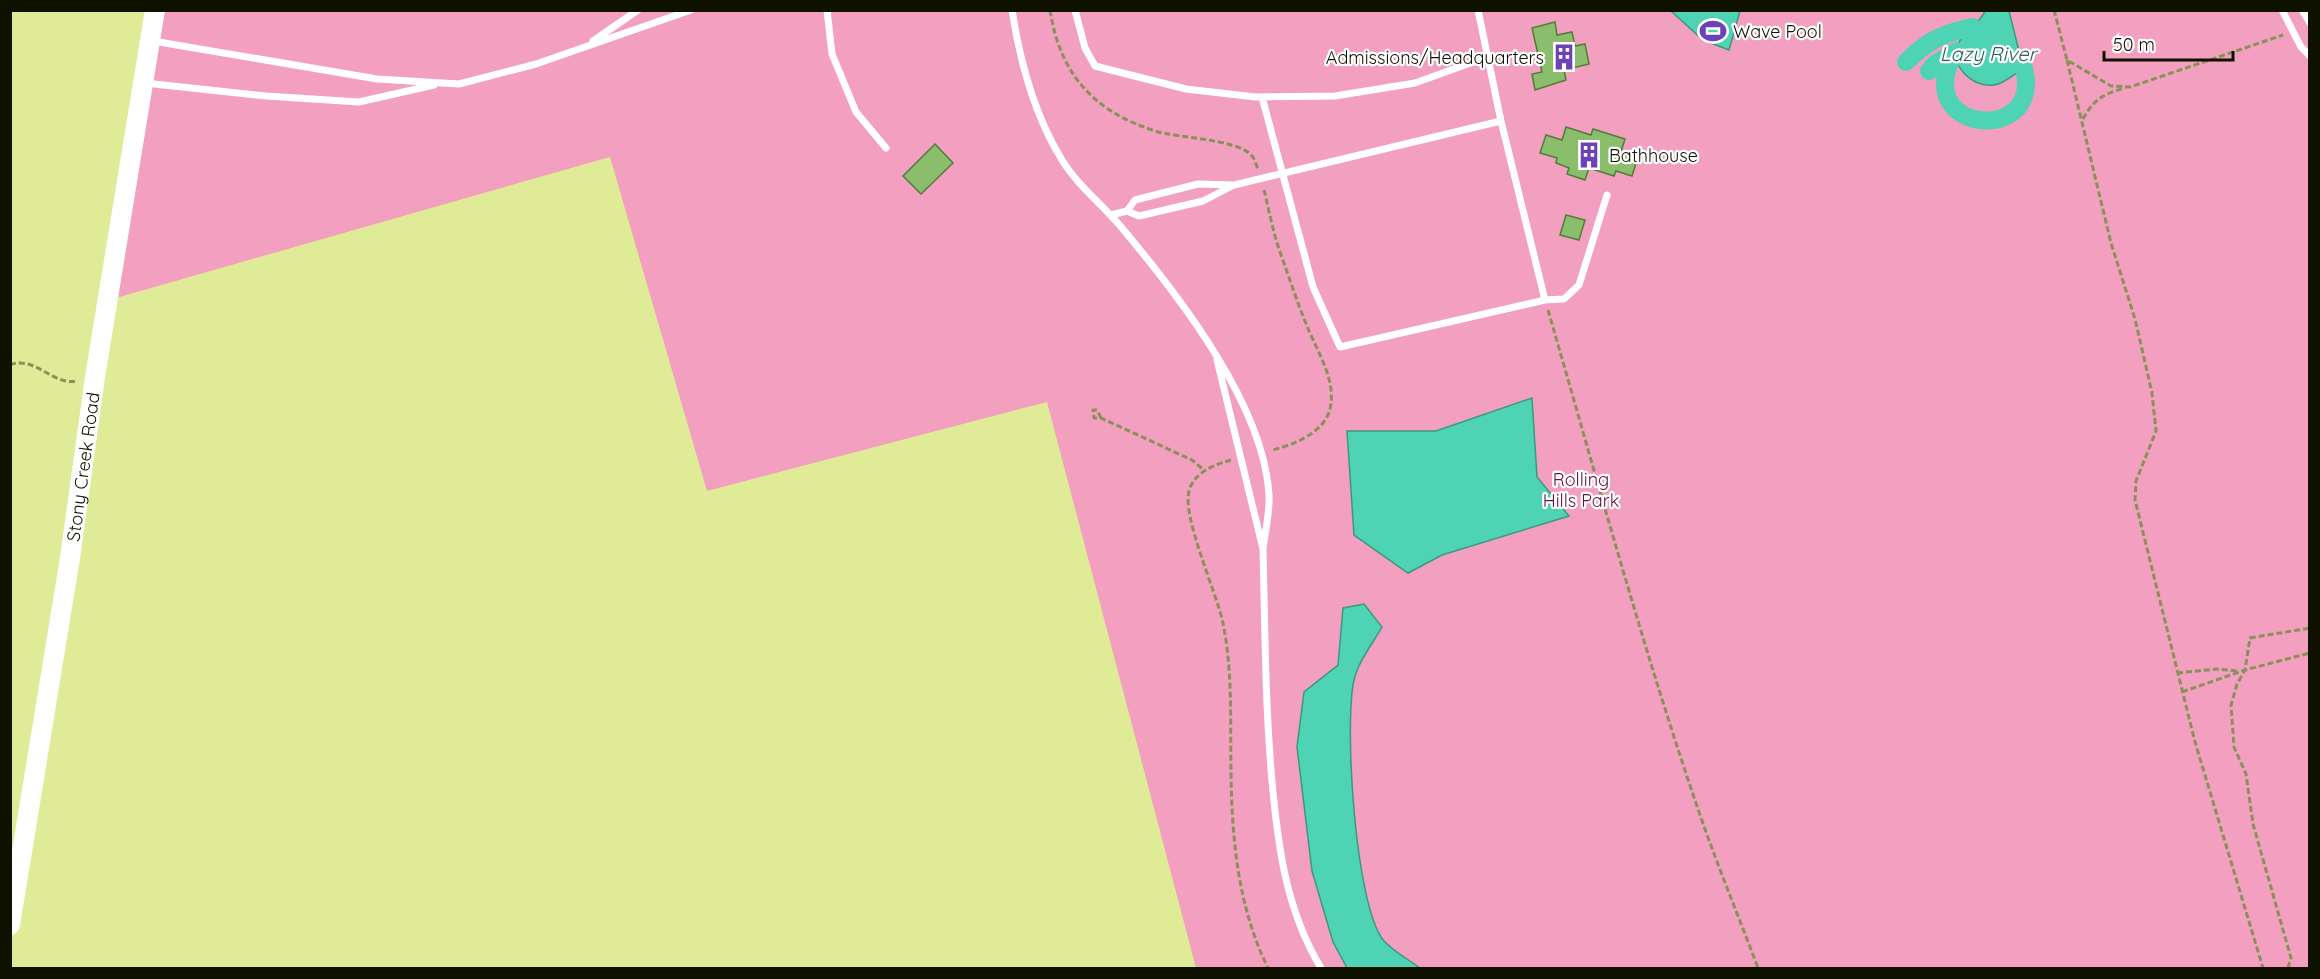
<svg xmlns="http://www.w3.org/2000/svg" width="2320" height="979" viewBox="0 0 2320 979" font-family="Quicksand,sans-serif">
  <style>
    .green { fill: #f39fbf }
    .water { fill: #4ed3b4; stroke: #3b997e; stroke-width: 1.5 }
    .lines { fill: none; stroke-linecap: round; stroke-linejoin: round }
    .canal { stroke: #4ed3b4; stroke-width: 18 }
    .building { fill: #8abe6c; stroke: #527c39; stroke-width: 1.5 }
    .path { stroke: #899158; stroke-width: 3; stroke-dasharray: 6 3; stroke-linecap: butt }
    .lane { stroke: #fff; stroke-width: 7 }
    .secondary { stroke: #fff; stroke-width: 20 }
    .labels { text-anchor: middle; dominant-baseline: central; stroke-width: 4.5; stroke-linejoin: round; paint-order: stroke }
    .poi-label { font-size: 18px; fill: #101200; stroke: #fff; text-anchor: start }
    .street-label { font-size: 18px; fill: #101200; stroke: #fff }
    .park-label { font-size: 18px; fill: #66123d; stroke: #fff }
    .water-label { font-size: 20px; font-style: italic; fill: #2d6255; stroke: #fff }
  </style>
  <rect width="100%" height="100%" fill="#dfeb96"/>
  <path class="green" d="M163,11H2309V968H1196L1047,402L707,491L610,157L116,298Z"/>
  <path class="water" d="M1671,11H1740L1729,50L1703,40Z
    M1985,11H2009L2021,59L2018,72C2011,77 2003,84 1994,85C1974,88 1951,68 1957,47C1962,31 1979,26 1985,11Z
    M1532,398L1537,477L1569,516L1442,555L1408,573L1354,535L1347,431H1436Z
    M1364,604L1382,627C1373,643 1358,662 1354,680C1344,724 1355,907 1384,941C1393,951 1409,960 1420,968H1347L1333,942L1312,871L1297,747L1304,692L1338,665L1343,608Z"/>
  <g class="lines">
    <path class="canal" d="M1956,51C1909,128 2028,145 2026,82C2026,74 2023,66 2021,59
      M1906,62C1928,40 1942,34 1972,27
      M1929,71L1936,63L1952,54"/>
  </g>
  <path class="building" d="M1555,22L1557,35L1572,32L1575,46L1585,44L1589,64L1564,70L1566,80L1535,90L1532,74L1542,72L1532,28Z
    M1566,127L1591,135L1593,129L1625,139L1621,152L1638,157L1632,176L1616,171L1614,176L1589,168L1585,180L1567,174L1569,168L1556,163L1557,158L1540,153L1546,135L1562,140Z
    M935,144L953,163L921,194L903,176Z
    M1566,215L1585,220L1579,240L1560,235Z"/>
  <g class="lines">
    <path class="path" d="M1050,10C1060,74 1093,111 1155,131C1177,138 1239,139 1252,156C1255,159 1256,165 1258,169
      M2054,10L2067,60L2111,86L2130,87L2283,35
      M2067,60L2111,243L2135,319L2152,393L2156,431L2136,481L2135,500L2195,742L2263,968
      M2083,119C2094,99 2103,94 2125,88
      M1264,190C1269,210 1273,232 1280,252C1289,277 1297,302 1307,326C1317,351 1337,381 1330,409C1324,433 1293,445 1272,450
      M1548,310C1597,479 1643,649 1700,815C1718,867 1739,917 1758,968
      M10,365C34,355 54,386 76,381
      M1101,418L1097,410H1093L1094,418H1101L1192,460L1205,471
      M1231,460C1214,465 1194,472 1189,491C1182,517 1216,591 1223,623C1233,672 1230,723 1231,773C1232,841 1238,907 1268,968
      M2177,673L2217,669L2238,671
      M2182,692L2245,670L2310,653
      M2288,968L2291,958L2253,824L2246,774L2234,747L2231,705L2237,684L2245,670L2250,638L2310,628"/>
    <path class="lane" d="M827,10L832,54L856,112L886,148
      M1012,10C1020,62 1035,116 1062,160C1077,185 1104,206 1122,228C1179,296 1264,405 1269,495C1270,512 1265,532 1263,549L1217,360
      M1075,10L1085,48L1095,66L1186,89L1255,97L1335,96L1415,83L1487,57
      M2282,10L2301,47L2310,56
      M2302,10L2310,23
      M153,41L377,79L459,84L536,64L691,10
      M593,41L638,10
      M145,83L266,96L359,102L434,85
      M1262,97L1313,287L1340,347L1545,300L1501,121L1478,10
      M1234,185L1501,121
      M1111,215L1127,211L1135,200L1198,184L1234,185L1203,201L1139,216L1127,211
      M1545,300L1564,299L1579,285L1607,195
      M1263,549C1265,626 1265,704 1272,781C1278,847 1286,910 1321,968"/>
    <path class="secondary" id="s1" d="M10,925L70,558L95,377L155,10"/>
  </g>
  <defs>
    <g id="stadium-bare" transform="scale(2.07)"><path d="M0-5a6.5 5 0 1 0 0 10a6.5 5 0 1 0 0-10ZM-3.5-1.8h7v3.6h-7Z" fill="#6c42ba" stroke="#fff" stroke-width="2.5" paint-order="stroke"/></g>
    <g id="building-bare" transform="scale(2.07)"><path d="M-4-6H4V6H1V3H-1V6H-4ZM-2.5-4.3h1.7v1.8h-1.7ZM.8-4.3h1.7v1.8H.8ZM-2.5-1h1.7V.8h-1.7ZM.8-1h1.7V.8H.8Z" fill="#6c42ba" stroke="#fff" stroke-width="2.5" paint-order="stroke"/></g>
  </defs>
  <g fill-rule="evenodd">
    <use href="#stadium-bare" x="1713" y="31"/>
    <use href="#building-bare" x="1564" y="57"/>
    <use href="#building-bare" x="1589" y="155"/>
  </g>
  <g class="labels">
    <g class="poi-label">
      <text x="1733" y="31">Wave Pool</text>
      <text x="1544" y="57" text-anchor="end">Admissions/Headquarters</text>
      <text x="1609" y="155">Bathhouse</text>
    </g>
    <g class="street-label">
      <text stroke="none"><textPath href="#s1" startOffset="464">Stony Creek Road</textPath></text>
    </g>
    <g class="park-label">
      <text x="1581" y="479">Rolling<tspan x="1581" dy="21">Hills Park</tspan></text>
    </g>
    <g class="water-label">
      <text x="1988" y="53">Lazy River</text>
    </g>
  </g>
  <rect width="2320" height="979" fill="none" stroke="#101200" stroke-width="24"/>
  <path d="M2104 51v9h129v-9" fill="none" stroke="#101200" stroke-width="3"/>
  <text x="2113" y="51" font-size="18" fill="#101200" stroke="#ffffff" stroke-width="4.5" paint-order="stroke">50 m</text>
</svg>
